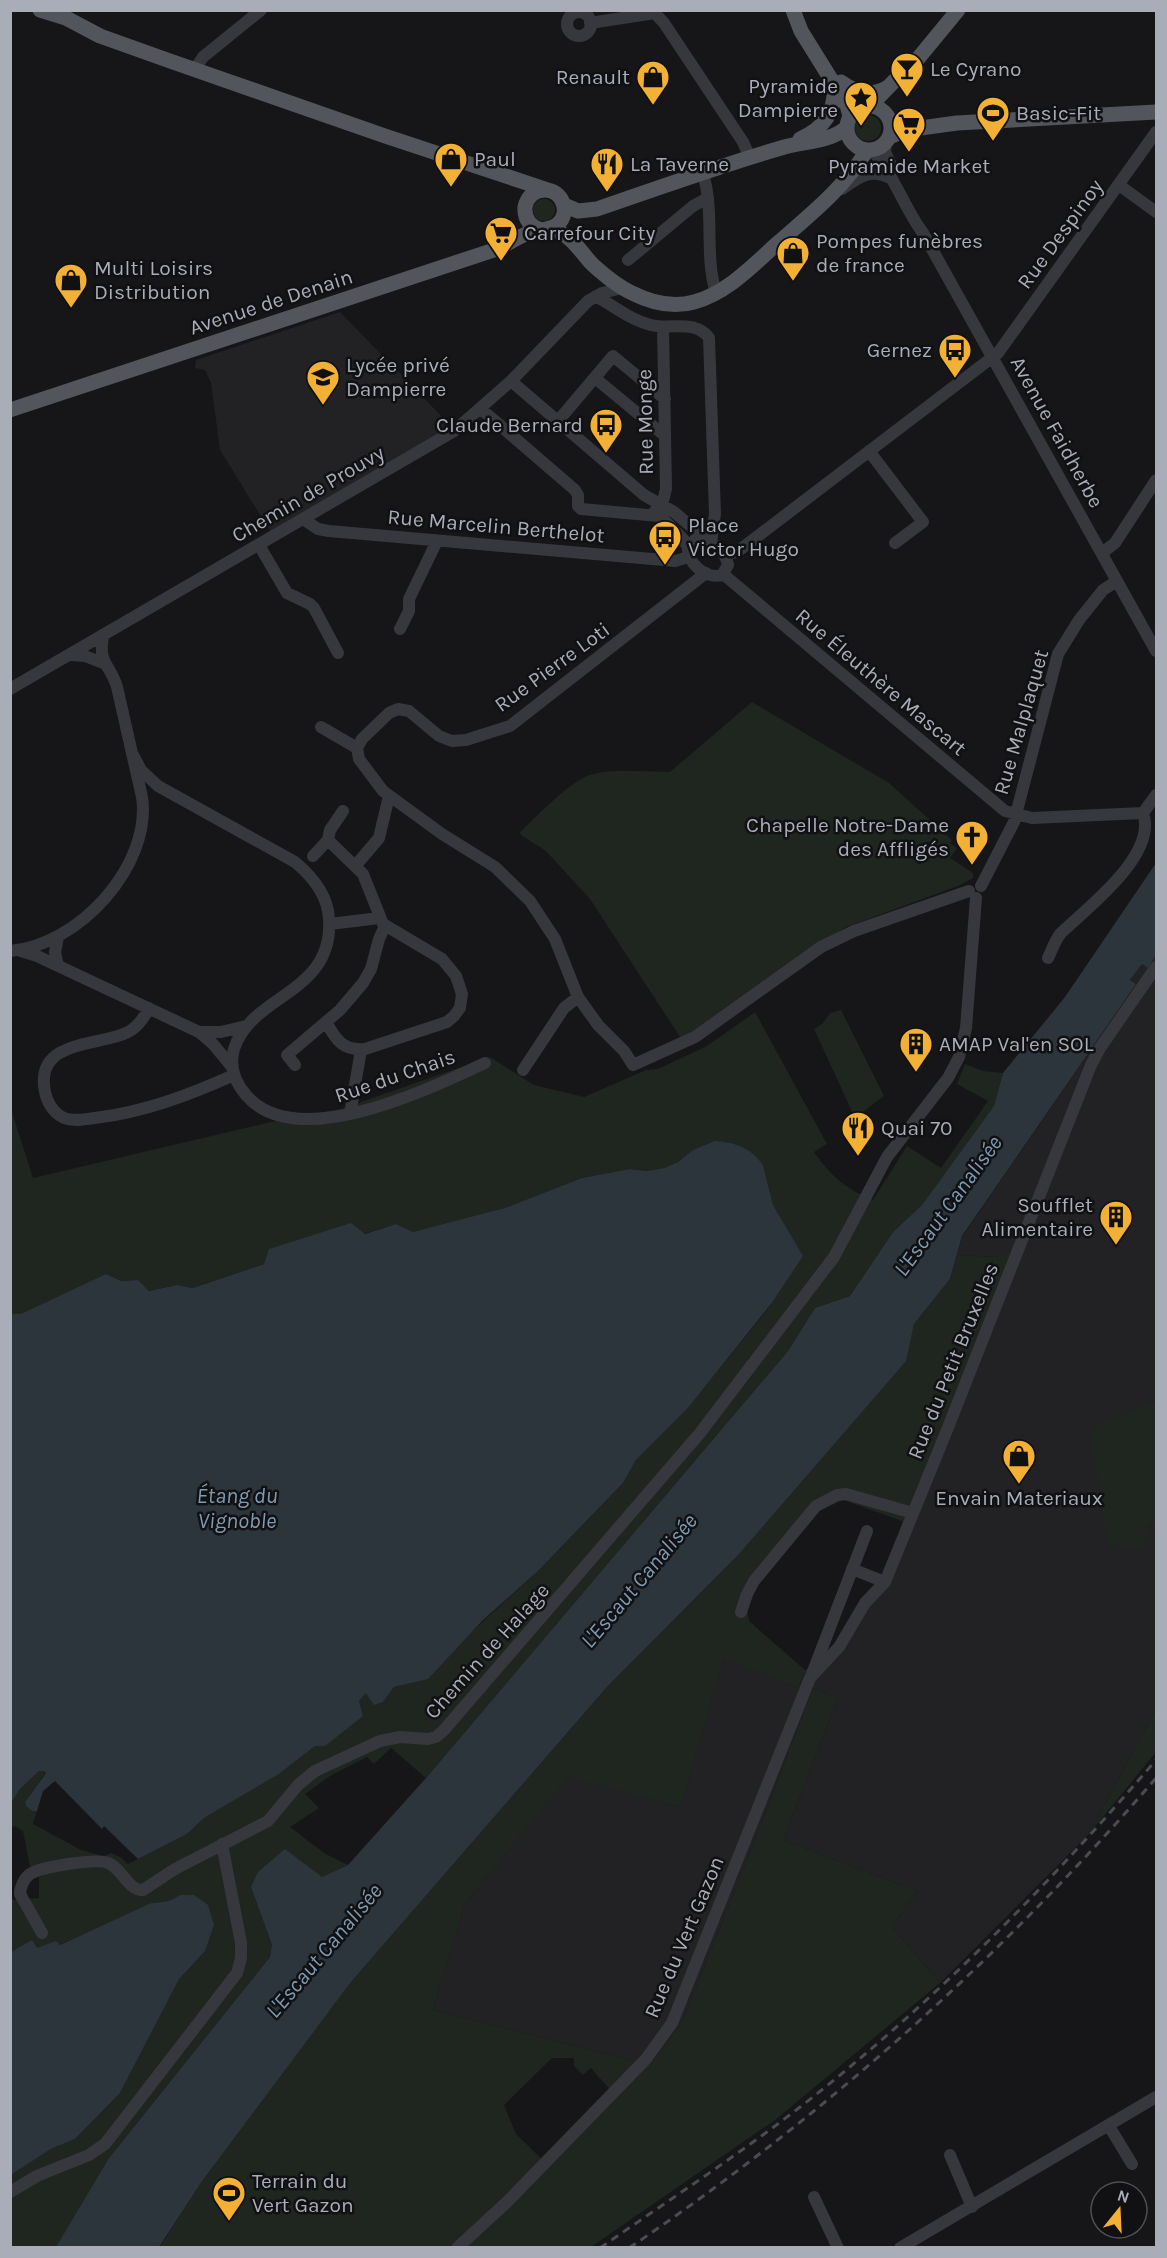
<svg xmlns="http://www.w3.org/2000/svg" width="1167" height="2258" viewBox="0 0 1167 2258" font-family="Karla,sans-serif">
  <style>
    .built { fill: #222225 }
    .green { fill: #1e261f; fill-rule: evenodd }
    .water { fill: #2c353c }
    .lines { fill: none; stroke-linecap: round; stroke-linejoin: round }
    .minor { stroke: #37383d; stroke-width: 12 }
    .major { stroke: #53555c; stroke-width: 15 }
    .rail { stroke: #4a4c52; stroke-width: 3; stroke-dasharray: 8 6; stroke-linecap: butt }
    .labels { text-anchor: middle; dominant-baseline: central; stroke-width: 5; stroke-linejoin: round; paint-order: stroke }
    .poi-label { font-size: 21px; fill: #a8adb8; stroke: #111113; text-anchor: start }
    .street-label { font-size: 21px; fill: #a8adb8; stroke: #111113 }
    .water-label { font-size: 22px; font-style: italic; fill: #7f9bb3; stroke: #111113 }
  </style>
  <rect width="100%" height="100%" fill="#161618"/>
  <path class="built" d="M340,312L454,429L272,534L220,450L211,383L205,370L195,368L196,360Z
    M1156,955V1400L1090,1430L1148,1525L1156,1524V1709L1089,1834L940,1983L892,1927L917,1891L783,1840L838,1698L813,1688L745,1866L682,2023L649,2065L433,2010L465,1904L568,1776L681,1807L724,1657L798,1688L805,1670L825,1659L885,1574L1010,1252L996,1257L957,1255L962,1237L1136,984L1130,980L1142,964L1148,967Z"/>
  <path class="green" d="M855 128a13 13 0 1 1 26 0a13 13 0 1 1-26 0Z
    M533 210a11 11 0 1 1 22 0a11 11 0 1 1-22 0Z
    M752,702L889,783L952,840L950,843L957,848L950,858L973,873V878L958,886L846,927L781,969L682,1040L590,899L546,851L521,835L520,832C536,817 570,781 590,775C615,768 644,772 670,772Z
    M841,1010L884,1096L855,1118L814,1029L822,1024L830,1013Z
    M755,1012L827,1144L814,1152C832,1177 845,1188 873,1200L907,1146L941,1168L988,1101L957,1084L965,1064L983,1071L1003,1073L994,1106L922,1205L893,1232L850,1296L815,1308L788,1351L426,1778L391,1748L374,1764L367,1757L330,1776L305,1794L319,1808L290,1827L324,1853L348,1865L323,1877L251,1887L272,1945L270,1957L109,2158L56,2248L11,2247V2175L51,2149L75,2139L120,2093L179,1978L205,1951L169,1902H156L59,1945L11,1952V1900L39,1898V1866L30,1867L23,1831L15,1826L11,1828V1803L20,1789L39,1771H44L46,1772L25,1802L26,1806L37,1811L33,1824L81,1850L104,1856L111,1853L120,1857L128,1864L187,1834L204,1818L279,1774L315,1746L366,1693L383,1702L394,1687L418,1681L538,1571L623,1483L636,1460L688,1408L771,1305L784,1224L773,1205L763,1165L693,1150L678,1162L664,1168L646,1171L630,1169L582,1178L505,1208L468,1219L413,1232L396,1224L264,1264L193,1288L177,1285L149,1291L138,1280L121,1281L106,1274L21,1315L11,1314L10,1106L33,1178L271,1122L341,1109L490,1057L534,1085L584,1097L646,1070L658,1069L707,1046Z
    M1011,1251L905,1522L843,1500L815,1513L759,1581L747,1610L749,1621L805,1670L798,1688L724,1658L681,1807L568,1777L465,1904L433,2010L649,2065L682,2023L745,1866L813,1688L838,1698L783,1840L917,1891L892,1927L940,1983L775,2120L591,2247L159,2248L203,2180L351,1982L607,1687L740,1553L905,1361L914,1324L950,1279L957,1255L996,1257ZM552,2058H574V2066L583,2075L591,2068L616,2097L547,2164L516,2134L504,2105Z
    M1156,1400V1524L1148,1525L1143,1549L1108,1545L1090,1429Z
    M1156,1709V1752L1089,1834Z"/>
  <path class="water" d="M1156,863V955L1148,968L1142,964L1130,980L1136,984L962,1236L950,1279L914,1324L906,1361L740,1553L607,1687L351,1982L203,2180L159,2247H56L109,2158L270,1957L272,1945L251,1887L258,1872L285,1849L322,1877L348,1865L426,1778L788,1351L815,1308L850,1296L893,1232L922,1205L994,1106L1003,1073L1065,997Z
    M715,1141C736,1143 750,1147 763,1165L773,1205L803,1256L771,1304L688,1408L636,1460L623,1483L538,1571L482,1621L428,1679L394,1687L383,1702L374,1705L366,1693L359,1701L363,1716L325,1746H315L279,1774L204,1818L187,1834L138,1859L104,1826L102,1829L55,1781L43,1791L37,1811H32L26,1806L25,1802L46,1773L44,1771H39L20,1789L11,1803V1314H21L106,1274L121,1281L138,1280L149,1291L177,1285L193,1288L264,1264L269,1249L351,1223L365,1234L396,1224L413,1232L505,1208L582,1178L630,1169L646,1171L664,1168L678,1162L693,1150Z
    M180,1895H194L208,1905L214,1925L205,1951L179,1979L120,2093L75,2139L51,2149L11,2175V1952L32,1940L37,1948L56,1941L60,1945L149,1904C163,1900 166,1905 180,1895Z"/>
  <g class="lines">
    <path class="minor" d="M652,10L664,23L743,142L750,158
      M567 24a12 12 0 1 1 24 0a12 12 0 1 1-24 0Z
      M590,23L655,13
      M195,69L203,57L261,10
      M886,142L885,152L892,167
      M871,150C892,170 904,208 923,233L1156,651
      M703,174C715,213 704,254 716,293
      M1119,185L1156,212
      M842,189C859,177 870,168 890,178
      M628,260L693,206L708,198
      M596,296C613,306 631,320 651,325C670,330 696,319 709,338L715,514L711,543
      M595,378L665,436
      M511,381L644,495L674,512L707,540
      M481,409L575,490L578,495V506L581,509L659,516L666,489L663,327
      M558,421L613,356L665,399
      M869,451L923,522L895,543
      M655,511L683,539L688,547
      M303,519L318,529L329,531L675,561L689,557
      M697,538C711,539 725,550 728,565L722,575C706,580 686,562 688,547Z
      M259,545L287,593L310,604L314,608L338,653
      M1102,553L1115,543L1156,480
      M724,554L737,552L998,353L1156,132
      M723,574L1005,811L1032,818L1143,813L1156,795
      M400,629L409,611V599L437,541
      M71,655L85,656L103,663
      M10,689L454,431L511,381L588,301L602,293L622,288
      M321,727L357,748
      M133,755L141,770L158,786L295,862C313,877 328,895 329,919C334,994 251,994 234,1049C229,1066 235,1082 246,1095C296,1154 429,1089 485,1063
      M313,856L328,840L330,830L343,811
      M356,865L379,838L389,796
      M981,886L1014,822L1058,654L1079,620L1103,590L1117,581
      M330,924L379,918
      M58,937L55,952L58,966
      M10,951C78,946 152,866 142,797L117,687C110,664 98,664 103,637
      M21,951L37,956L199,1032L213,1044L232,1067
      M1048,958C1052,950 1055,940 1061,933C1087,908 1158,855 1143,813
      M578,997L598,1025L624,1051L633,1065L695,1037L821,947L854,931L969,891
      M149,1008C144,1018 138,1027 128,1032C102,1046 40,1039 44,1085C45,1098 51,1112 64,1118C74,1122 85,1119 95,1118C145,1112 189,1095 234,1075
      M326,1022C336,1040 343,1051 365,1049L447,1022L454,1016L460,1008L462,994L456,976L442,959L383,924L363,874L328,840
      M199,1032H221L246,1026
      M295,1065L287,1055L340,1010L363,983L371,969L379,939L385,926
      M523,1070L564,1008L578,997L555,939L530,901L495,867L442,834L383,791L359,759L357,748L362,739L389,713L398,709L409,711L439,736L452,741L466,740L510,726L706,573
      M350,1114L361,1050
      M852,1569L885,1582
      M741,1612L747,1594L754,1581L816,1506L837,1495L846,1494L913,1513
      M812,1674L867,1531
      M42,1933L20,1894C20,1888 24,1878 30,1874C41,1867 95,1858 108,1863C122,1868 128,1891 143,1890L175,1869L268,1821L298,1785L315,1771L380,1741L400,1737L428,1739L436,1737L444,1730L700,1433L834,1257L887,1157L948,1078L959,1057L966,1028L976,898
      M1109,2126L1132,2164
      M950,2155L972,2207
      M10,2192L37,2176L89,2155L105,2144L237,1973L241,1958V1943L222,1844
      M814,2197L838,2248
      M457,2248L507,2202L646,2059L672,2023L810,1678L839,1647L865,1603L885,1582L947,1430L1091,1065L1100,1048L1156,967
      M900,2248L1156,2097"/>
    <path class="major" d="M40,10L66,18L100,36L170,61L385,136L548,190
      M793,10L801,31L847,105L850,116
      M841,82C856,93 872,97 888,87
      M847 128a22 22 0 1 1 44 0a22 22 0 1 1-44 0Z
      M870,106L901,74L916,61L958,10
      M889,137L906,130L957,123L1156,112
      M800,139C824,128 836,112 834,85
      M564,205L578,211L597,209C658,188 719,166 781,148C803,141 828,143 846,128
      M551,229C571,234 579,250 592,264C604,275 617,286 632,293C652,303 673,308 694,302C728,293 754,264 779,242C811,214 845,187 867,150
      M10,410L497,249C508,244 519,236 531,232C540,229 550,231 558,224C571,212 562,190 545,190C534,190 527,197 525,207C524,219 530,227 542,230"/>
    <path class="rail" d="M600,2248C675,2196 752,2146 823,2089C947,1989 1053,1880 1156,1760
      M629,2248C825,2116 1003,1956 1156,1778"/>
  </g>
  <defs>
    <g id="bar-pin" transform="scale(1.725)"><path d="M0 17L-7.5 6A9.5 9.5 0 1 1 7.5 6Z" fill="#f2b134" stroke="#111113"/><path d="M-6-5H6L.8 .8V4.5H3.5V6h-7V4.5H-.8V.8Z" fill="#111"/></g>
    <g id="shop-pin" transform="scale(1.725)"><path d="M0 17L-7.5 6A9.5 9.5 0 1 1 7.5 6Z" fill="#f2b134" stroke="#111113"/><path d="M-5-2.5h2.3a2.7 3.5 0 0 1 5.4 0H5L5.5 6h-11ZM-1.5-2.5h3a1.5 2.3 0 0 0-3 0Z" fill="#111"/></g>
    <g id="sight-pin" transform="scale(1.725)"><path d="M0 17L-7.5 6A9.5 9.5 0 1 1 7.5 6Z" fill="#f2b134" stroke="#111113"/><path d="M0-6L1.8-2.2L6-1.7L2.9 1.2L3.7 5.4L0 3.3L-3.7 5.4L-2.9 1.2L-6-1.7L-1.8-2.2Z" fill="#111"/></g>
    <g id="stadium-pin" transform="scale(1.725)"><path d="M0 17L-7.5 6A9.5 9.5 0 1 1 7.5 6Z" fill="#f2b134" stroke="#111113"/><path d="M0-5a6.5 5 0 1 0 0 10a6.5 5 0 1 0 0-10ZM-3.5-1.8h7v3.6h-7Z" fill="#111"/></g>
    <g id="supermarket-pin" transform="scale(1.725)"><path d="M0 17L-7.5 6A9.5 9.5 0 1 1 7.5 6Z" fill="#f2b134" stroke="#111113"/><path d="M-6-5.5h2.5l.6 2H6L4.5 2H-2.5L-4.4-4H-6ZM-1.5 3.2a1.3 1.3 0 1 0 .1 0ZM3 3.2a1.3 1.3 0 1 0 .1 0Z" fill="#111"/></g>
    <g id="restaurant-pin" transform="scale(1.725)"><path d="M0 17L-7.5 6A9.5 9.5 0 1 1 7.5 6Z" fill="#f2b134" stroke="#111113"/><path d="M-5-6h1v4h1v-4h1v4h1v-4h1v5L-1.5 .5V6h-2V.5L-5-1ZM5-6V6H3V1.5H1.5Q1.5-4 5-6Z" fill="#111"/></g>
    <g id="bus-pin" transform="scale(1.725)"><path d="M0 17L-7.5 6A9.5 9.5 0 1 1 7.5 6Z" fill="#f2b134" stroke="#111113"/><path d="M-5-6H5V4H4V6H2V4H-2V6H-4V4H-5ZM-3.5-4V0h7V-4ZM-3.5 1.2v1.5H-2V1.2ZM2 1.2v1.5H3.5V1.2Z" fill="#111"/></g>
    <g id="school-pin" transform="scale(1.725)"><path d="M0 17L-7.5 6A9.5 9.5 0 1 1 7.5 6Z" fill="#f2b134" stroke="#111113"/><path d="M0-5L7-2L0 1L-7-2ZM-4 1L0 2.5L4 1V4Q0 6-4 4Z" fill="#111"/></g>
    <g id="church-pin" transform="scale(1.725)"><path d="M0 17L-7.5 6A9.5 9.5 0 1 1 7.5 6Z" fill="#f2b134" stroke="#111113"/><path d="M-1.2-6h2.4v3.5h3.3v2.4h-3.3V6h-2.4V-.1h-3.3v-2.4h3.3Z" fill="#111"/></g>
    <g id="building-pin" transform="scale(1.725)"><path d="M0 17L-7.5 6A9.5 9.5 0 1 1 7.5 6Z" fill="#f2b134" stroke="#111113"/><path d="M-4-6H4V6H1V3H-1V6H-4ZM-2.5-4.3h1.7v1.8h-1.7ZM.8-4.3h1.7v1.8H.8ZM-2.5-1h1.7V.8h-1.7ZM.8-1h1.7V.8H.8Z" fill="#111"/></g>
  </defs>
  <g fill-rule="evenodd">
    <use href="#bar-pin" x="907" y="69"/>
    <use href="#shop-pin" x="653" y="77"/>
    <use href="#sight-pin" x="861" y="98"/>
    <use href="#stadium-pin" x="993" y="113"/>
    <use href="#supermarket-pin" x="909" y="124"/>
    <use href="#shop-pin" x="451" y="159"/>
    <use href="#restaurant-pin" x="607" y="164"/>
    <use href="#supermarket-pin" x="501" y="233"/>
    <use href="#shop-pin" x="793" y="253"/>
    <use href="#shop-pin" x="71" y="280"/>
    <use href="#bus-pin" x="955" y="350"/>
    <use href="#school-pin" x="323" y="377"/>
    <use href="#bus-pin" x="606" y="425"/>
    <use href="#bus-pin" x="665" y="537"/>
    <use href="#church-pin" x="972" y="837"/>
    <use href="#building-pin" x="916" y="1044"/>
    <use href="#restaurant-pin" x="858" y="1128"/>
    <use href="#building-pin" x="1116" y="1217"/>
    <use href="#shop-pin" x="1019" y="1456"/>
    <use href="#stadium-pin" x="229" y="2193"/>
  </g>
  <g class="labels">
    <g class="poi-label">
      <text x="930" y="69">Le Cyrano</text>
      <text x="630" y="77" text-anchor="end">Renault</text>
      <text x="838" y="86" text-anchor="end">Pyramide<tspan x="838" dy="24">Dampierre</tspan></text>
      <text x="1016" y="113">Basic-Fit</text>
      <text x="474" y="159">Paul</text>
      <text x="630" y="164">La Taverne</text>
      <text x="909" y="166" text-anchor="middle">Pyramide Market</text>
      <text x="524" y="233">Carrefour City</text>
      <text x="816" y="241">Pompes funèbres<tspan x="816" dy="24">de france</tspan></text>
      <text x="94" y="268">Multi Loisirs<tspan x="94" dy="24">Distribution</tspan></text>
      <text x="932" y="350" text-anchor="end">Gernez</text>
      <text x="346" y="365">Lycée privé<tspan x="346" dy="24">Dampierre</tspan></text>
      <text x="583" y="425" text-anchor="end">Claude Bernard</text>
      <text x="688" y="525">Place<tspan x="688" dy="24">Victor Hugo</tspan></text>
      <text x="949" y="825" text-anchor="end">Chapelle Notre-Dame<tspan x="949" dy="24">des Affligés</tspan></text>
      <text x="939" y="1044">AMAP Val'en SOL</text>
      <text x="881" y="1128">Quai 70</text>
      <text x="1093" y="1205" text-anchor="end">Soufflet<tspan x="1093" dy="24">Alimentaire</tspan></text>
      <text x="1019" y="1498" text-anchor="middle">Envain Materiaux</text>
      <text x="252" y="2181">Terrain du<tspan x="252" dy="24">Vert Gazon</tspan></text>
    </g>
    <g class="street-label">
      <text transform="translate(1060 234) rotate(-54)">Rue Despinoy</text>
      <text transform="translate(271 302) rotate(-18)">Avenue de Denain</text>
      <text transform="translate(645 422) rotate(-91)">Rue Monge</text>
      <text transform="translate(1057 432) rotate(61)">Avenue Faidherbe</text>
      <text transform="translate(308 494) rotate(-30)">Chemin de Prouvy</text>
      <text transform="translate(496 526) rotate(5)">Rue Marcelin Berthelot</text>
      <text transform="translate(552 667) rotate(-36)">Rue Pierre Loti</text>
      <text transform="translate(881 682) rotate(40)">Rue Éleuthère Mascart</text>
      <text transform="translate(1021 722) rotate(-74)">Rue Malplaquet</text>
      <text transform="translate(395 1076) rotate(-19)">Rue du Chais</text>
      <text transform="translate(953 1361) rotate(-68)">Rue du Petit Bruxelles</text>
      <text transform="translate(487 1651) rotate(-48)">Chemin de Halage</text>
      <text transform="translate(684 1937) rotate(-67)">Rue du Vert Gazon</text>
    </g>
    <g class="water-label">
      <text transform="translate(948 1206) rotate(-54)">L'Escaut Canalisée</text>
      <text x="237" y="1496">Étang du<tspan x="237" dy="25">Vignoble</tspan></text>
      <text transform="translate(639 1581) rotate(-50)">L'Escaut Canalisée</text>
      <text transform="translate(324 1951) rotate(-50)">L'Escaut Canalisée</text>
    </g>
  </g>
  <rect width="1167" height="2258" fill="none" stroke="#a8adb8" stroke-width="24"/>
  <g transform="translate(1119 2210) rotate(18)"><circle r="28" fill="#111113" stroke="#4d4f55" stroke-width="1.5"/>
  <path d="M0-4.5L10 22L0 15L-10 22Z" fill="#f2b134"/>
  <text y="-9" font-size="16" font-weight="bold" text-anchor="middle" fill="#a8adb8">N</text>
  </g>
</svg>
